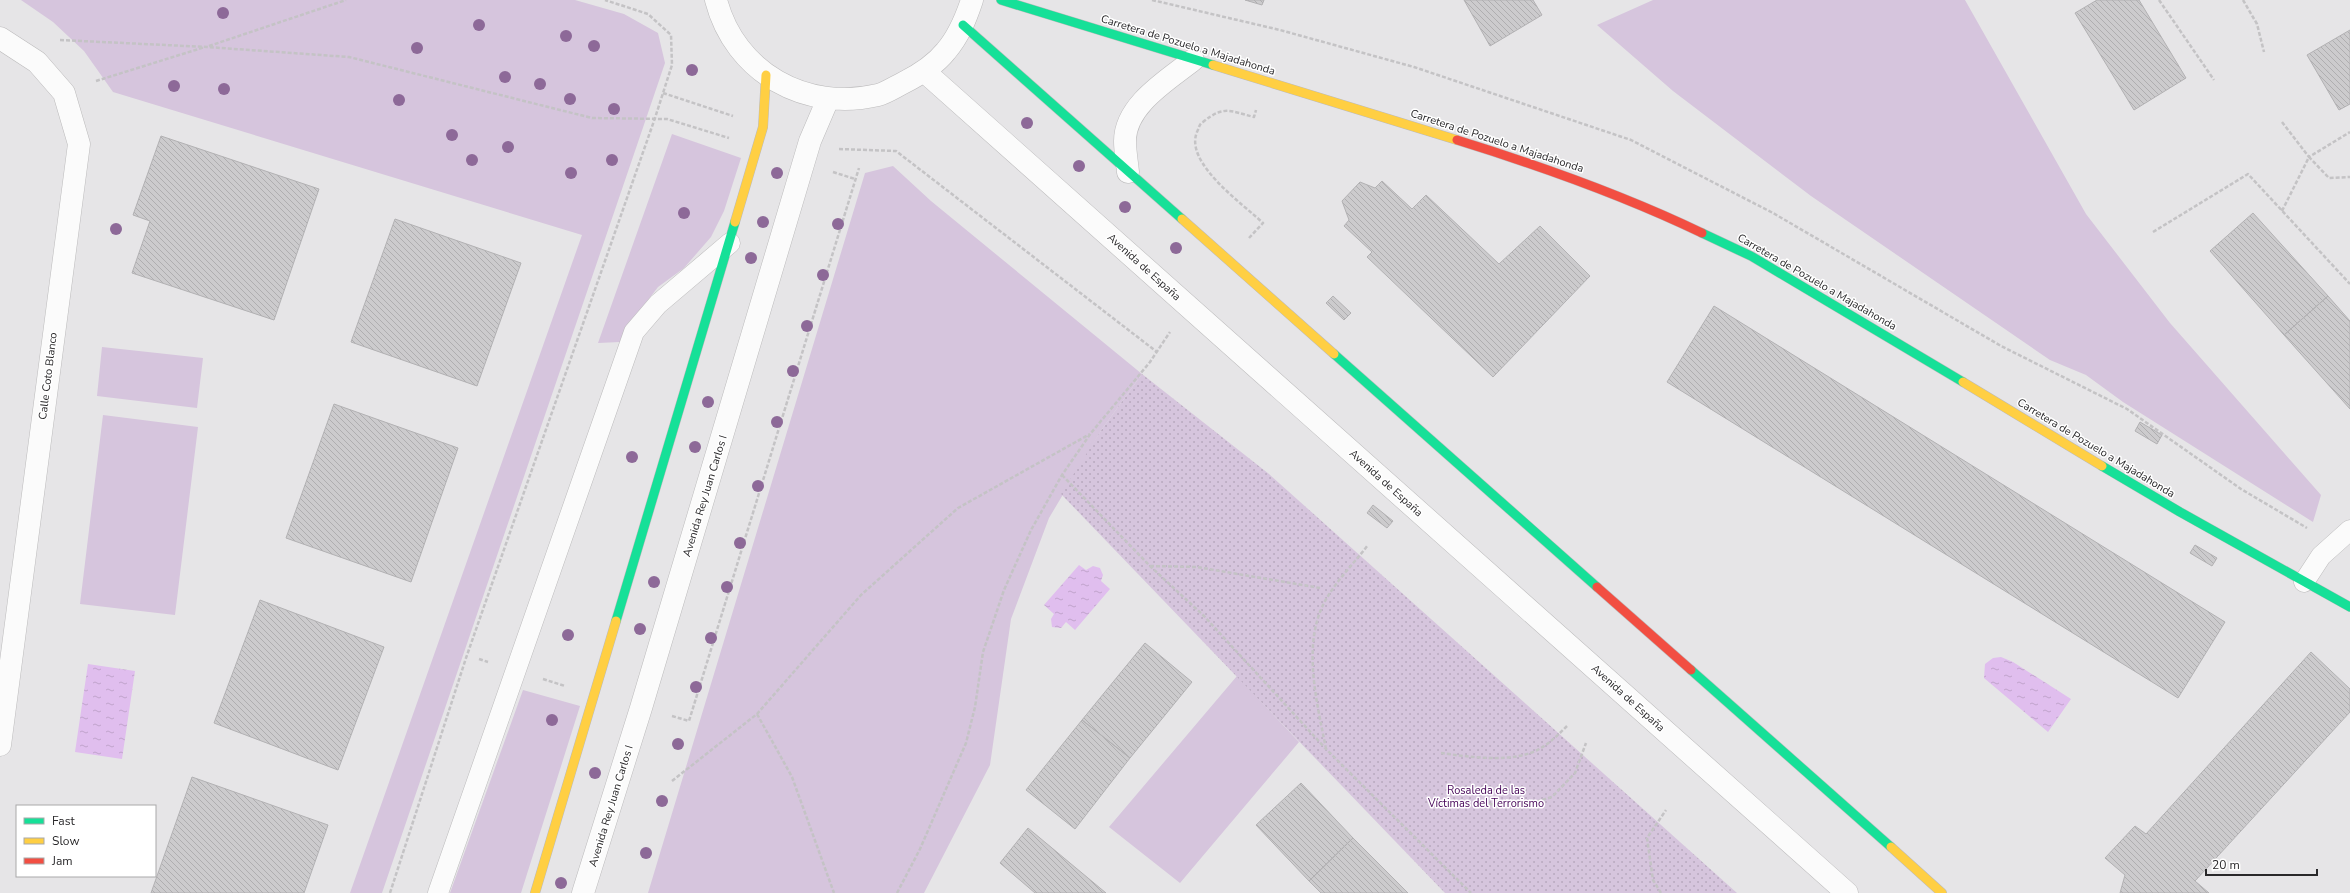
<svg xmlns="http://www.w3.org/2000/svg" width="2350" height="893" viewBox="0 0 2350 893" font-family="'Nunito Sans',sans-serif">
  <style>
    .grass { fill: #d6c5dd }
    .park { fill: url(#park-dots) }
    .water { fill: url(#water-ripples) }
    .building { fill: url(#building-back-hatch); stroke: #b2b1b3 }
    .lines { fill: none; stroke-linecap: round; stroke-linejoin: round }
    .lane-casing { stroke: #bcbbbc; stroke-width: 21 }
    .street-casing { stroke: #bcbbbc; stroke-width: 23 }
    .fast-casing { stroke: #bcbbbc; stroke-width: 10 }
    .slow-casing { stroke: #bcbbbc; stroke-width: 10 }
    .jam-casing { stroke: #bcbbbc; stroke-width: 10 }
    .path { stroke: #c4c3c5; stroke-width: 2.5; stroke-dasharray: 4 2; stroke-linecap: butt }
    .lane { stroke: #fbfbfb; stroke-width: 20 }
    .street { stroke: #fbfbfb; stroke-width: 22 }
    .fast { stroke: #16e098; stroke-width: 9 }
    .slow { stroke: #ffcf43; stroke-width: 9 }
    .jam { stroke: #f24e42; stroke-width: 9 }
    .tree { fill: #8d6998 }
    .labels { text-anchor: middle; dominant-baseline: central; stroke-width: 3; stroke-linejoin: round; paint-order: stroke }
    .street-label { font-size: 11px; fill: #29282a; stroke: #fff }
    .park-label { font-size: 11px; fill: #450458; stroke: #fff }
  </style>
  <defs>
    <pattern id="park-dots" width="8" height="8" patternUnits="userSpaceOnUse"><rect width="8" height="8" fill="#d6c5dd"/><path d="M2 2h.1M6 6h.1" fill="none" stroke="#b8a9be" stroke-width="1.8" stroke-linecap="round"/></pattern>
    <pattern id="water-ripples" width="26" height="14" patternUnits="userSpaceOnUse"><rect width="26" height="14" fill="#e0beee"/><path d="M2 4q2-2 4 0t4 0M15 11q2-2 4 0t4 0" fill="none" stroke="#c0a3cc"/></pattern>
    <pattern id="building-back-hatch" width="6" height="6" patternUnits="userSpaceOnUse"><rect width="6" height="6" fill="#cccbcd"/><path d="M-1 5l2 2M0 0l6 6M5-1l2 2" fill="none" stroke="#afaeb0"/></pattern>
  </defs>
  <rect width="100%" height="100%" fill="#e6e5e7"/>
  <path class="grass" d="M21,0H575L624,14L658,33L665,63L382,893H350L582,235L113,92L84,51L53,22Z
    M1653,0H1965L2086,214L2170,323L2321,495L2313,522L2123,402L2086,375L2050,360L1811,196L1673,91L1597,25Z
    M672,134L741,158L724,211L711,237L684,268L658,287L632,321L620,342L598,343Z
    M893,166L931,201L1142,374L1102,429L1049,518L1011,619L990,765L924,893H648L865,173Z
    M102,347L203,358L197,408L97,396Z
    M103,415L198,427L175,615L80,604Z
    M1237,676L1299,742L1180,883L1109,827Z
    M523,690L580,706L521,893H450Z"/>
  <path class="park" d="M1142,374L1269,474L1737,893H1445L1061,494L1102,429Z"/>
  <path class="water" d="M1079,565L1086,570L1093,566L1100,568L1103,575L1101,581L1110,589L1075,630L1066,622L1061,628L1052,627L1051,619L1054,614L1044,605Z
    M2001,657L2013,662L2071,699L2048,732L1984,678L1985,664L1993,658Z
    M88,664L135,671L122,759L75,752Z"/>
  <path class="building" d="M1245,0H1264L1262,5Z
    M1464,0H1533L1542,15L1490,46Z
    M2097,0H2139L2186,78L2134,110L2075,13Z
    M2350,30V104L2339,110L2307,55Z
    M161,136L319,189L274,320L132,273L150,221L133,215Z
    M1382,181L1412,209L1426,195L1499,264L1540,226L1590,276L1493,377L1367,257L1372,252L1344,226L1349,220L1342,201L1360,182L1375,188Z
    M2253,213L2328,296L2284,335L2210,251Z
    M395,219L521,263L477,386L351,342Z
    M1333,296L1351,313L1344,320L1326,303Z
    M2328,296L2350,321V409L2284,335Z
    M1714,306L2225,622L2178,698L1667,382Z
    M334,404L458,448L411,582L286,538Z
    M2140,422L2162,435L2157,444L2135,431Z
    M1373,505L1393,521L1387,528L1367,513Z
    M2195,545L2217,558L2212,566L2190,553Z
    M260,600L384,647L338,770L214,723Z
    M1145,643L1192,682L1130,758L1082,720Z
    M2311,652L2350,689V712L2195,881L2209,893H2120L2125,875L2105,858L2135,826L2146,834Z
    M1082,720L1130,758L1075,829L1026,790Z
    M192,777L328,825L304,893H151Z
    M1301,783L1353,838L1309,881L1256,825Z
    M1028,828L1106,893H1035L1000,863Z
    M1353,838L1408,893H1321L1309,881Z"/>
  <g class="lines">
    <g class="lane-casing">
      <path id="lane" d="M2304,582L2321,556L2350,530
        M438,893L634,332L658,304L730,243"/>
    </g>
    <g class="street-casing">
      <path id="street" d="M716,0C735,73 806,112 878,95C886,93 895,87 903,83C919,75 934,66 946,51C959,36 966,18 972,0
        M0,38L37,62L64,93L79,144L0,745
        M925,72L1847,893
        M1128,172C1127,162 1125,151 1125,141C1125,105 1168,80 1193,60
        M583,893L641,708L810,141L828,99"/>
    </g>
    <g class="fast-casing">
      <path id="fast" d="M1001,0L1213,65
        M963,25L1182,219
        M1702,233L1751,256L1963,382
        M1334,354L1597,587
        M2102,466L2180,512L2350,607
        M616,621L735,222
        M1691,670L1891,847"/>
    </g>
    <g class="slow-casing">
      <path id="slow" d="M1213,65L1457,140
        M1182,219L1334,354
        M735,222L763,127L766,75
        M1963,382L2102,466
        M1891,847L1942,893
        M535,893L616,621"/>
    </g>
    <g class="jam-casing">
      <path id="jam" d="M1457,140C1541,166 1623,195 1702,233
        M1597,587L1691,670"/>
    </g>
    <path class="path" d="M1152,0L1280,30L1414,67L1631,140L1773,213L2001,346L2127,409L2241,489L2307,528
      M2159,0L2214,80
      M2243,0L2257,24L2264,52
      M60,40L207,47L349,57L592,118L667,119L729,138
      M209,46L346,0
      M96,81L205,47
      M663,93L733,116
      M2282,122L2309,157L2350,132
      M839,149L896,151L1157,352
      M833,172L855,179
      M2282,211L2309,157L2329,178L2350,177
      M2153,232L2248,174L2350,284
      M1249,238L1263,223C1243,204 1184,163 1197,132C1199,128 1199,124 1203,122C1224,105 1230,111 1254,117L1256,110
      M1062,475L1150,566L1204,616L1326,749L1471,893
      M1150,566L1197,567L1320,588
      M479,659L488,662
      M543,679L565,686
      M757,714L792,777L834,893
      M672,716L689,721L859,168
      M1326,749C1317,702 1300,640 1328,596C1339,578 1355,562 1368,545
      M1441,753C1470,757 1515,764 1541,748C1551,742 1559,734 1567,726
      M672,781L757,714L861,595L958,508L1090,434
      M1483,804L1525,805L1552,797L1575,773L1586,743
      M390,893L466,658L655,118L672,65L671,35L648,14L605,0
      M897,893L920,849L966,743L975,707L983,652L1004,590L1031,530L1062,475L1091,433L1150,362L1170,332
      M1661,893L1653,880L1647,838L1666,810"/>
    <use href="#lane" class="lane"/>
    <use href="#street" class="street"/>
    <use href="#fast" class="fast"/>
    <use href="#slow" class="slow"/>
    <use href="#jam" class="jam"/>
  </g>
  <g class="tree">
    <circle cx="223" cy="13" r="6"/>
    <circle cx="479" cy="25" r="6"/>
    <circle cx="566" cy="36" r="6"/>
    <circle cx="594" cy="46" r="6"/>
    <circle cx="417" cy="48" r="6"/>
    <circle cx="692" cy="70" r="6"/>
    <circle cx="505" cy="77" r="6"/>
    <circle cx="540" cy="84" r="6"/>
    <circle cx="174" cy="86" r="6"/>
    <circle cx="224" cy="89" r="6"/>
    <circle cx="570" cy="99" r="6"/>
    <circle cx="399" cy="100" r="6"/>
    <circle cx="614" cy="109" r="6"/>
    <circle cx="1027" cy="123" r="6"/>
    <circle cx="452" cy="135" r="6"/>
    <circle cx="508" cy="147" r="6"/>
    <circle cx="472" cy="160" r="6"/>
    <circle cx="612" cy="160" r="6"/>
    <circle cx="1079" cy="166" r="6"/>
    <circle cx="571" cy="173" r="6"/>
    <circle cx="777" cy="173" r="6"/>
    <circle cx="1125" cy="207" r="6"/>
    <circle cx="684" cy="213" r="6"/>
    <circle cx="763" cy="222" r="6"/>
    <circle cx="838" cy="224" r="6"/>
    <circle cx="116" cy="229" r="6"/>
    <circle cx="1176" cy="248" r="6"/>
    <circle cx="751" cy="258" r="6"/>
    <circle cx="823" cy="275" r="6"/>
    <circle cx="807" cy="326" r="6"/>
    <circle cx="793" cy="371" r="6"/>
    <circle cx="708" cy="402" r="6"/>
    <circle cx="777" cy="422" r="6"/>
    <circle cx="695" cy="447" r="6"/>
    <circle cx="632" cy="457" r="6"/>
    <circle cx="758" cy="486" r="6"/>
    <circle cx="740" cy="543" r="6"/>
    <circle cx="654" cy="582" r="6"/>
    <circle cx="727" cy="587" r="6"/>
    <circle cx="640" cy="629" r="6"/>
    <circle cx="568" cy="635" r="6"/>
    <circle cx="711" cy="638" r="6"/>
    <circle cx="696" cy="687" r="6"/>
    <circle cx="552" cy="720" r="6"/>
    <circle cx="678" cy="744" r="6"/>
    <circle cx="595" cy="773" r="6"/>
    <circle cx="662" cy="801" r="6"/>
    <circle cx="646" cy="853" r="6"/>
    <circle cx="561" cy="883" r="6"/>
  </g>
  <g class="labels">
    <g class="street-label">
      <text transform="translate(1188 45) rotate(17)">Carretera de Pozuelo a Majadahonda</text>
      <text transform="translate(1497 141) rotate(18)">Carretera de Pozuelo a Majadahonda</text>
      <text transform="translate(1144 267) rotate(42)">Avenida de España</text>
      <text transform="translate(1817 282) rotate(30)">Carretera de Pozuelo a Majadahonda</text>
      <text transform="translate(48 376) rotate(-83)">Calle Coto Blanco</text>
      <text transform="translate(2096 448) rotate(31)">Carretera de Pozuelo a Majadahonda</text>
      <text transform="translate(1386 483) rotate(42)">Avenida de España</text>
      <text transform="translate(705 496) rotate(-73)">Avenida Rey Juan Carlos I</text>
      <text transform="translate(1628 698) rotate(42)">Avenida de España</text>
      <text transform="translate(611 806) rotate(-73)">Avenida Rey Juan Carlos I</text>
    </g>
    <g class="park-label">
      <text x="1486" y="790">Rosaleda de las<tspan x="1486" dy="13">Víctimas del Terrorismo</tspan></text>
    </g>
  </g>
  <rect x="16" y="805" width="140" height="72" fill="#ffffff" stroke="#a9a9aa"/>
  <rect x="24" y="818" width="20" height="6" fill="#16e098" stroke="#a9a9aa"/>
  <text x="52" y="825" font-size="12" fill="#29282a">Fast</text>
  <rect x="24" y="838" width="20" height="6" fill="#ffcf43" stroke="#a9a9aa"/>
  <text x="52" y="845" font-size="12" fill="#29282a">Slow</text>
  <rect x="24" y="858" width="20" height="6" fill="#f24e42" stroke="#a9a9aa"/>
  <text x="52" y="865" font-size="12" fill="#29282a">Jam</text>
  <path d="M2206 869v6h111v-6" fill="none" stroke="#29282a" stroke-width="2"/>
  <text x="2212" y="869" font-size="12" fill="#29282a" stroke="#ffffff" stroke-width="3" paint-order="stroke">20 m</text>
</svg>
